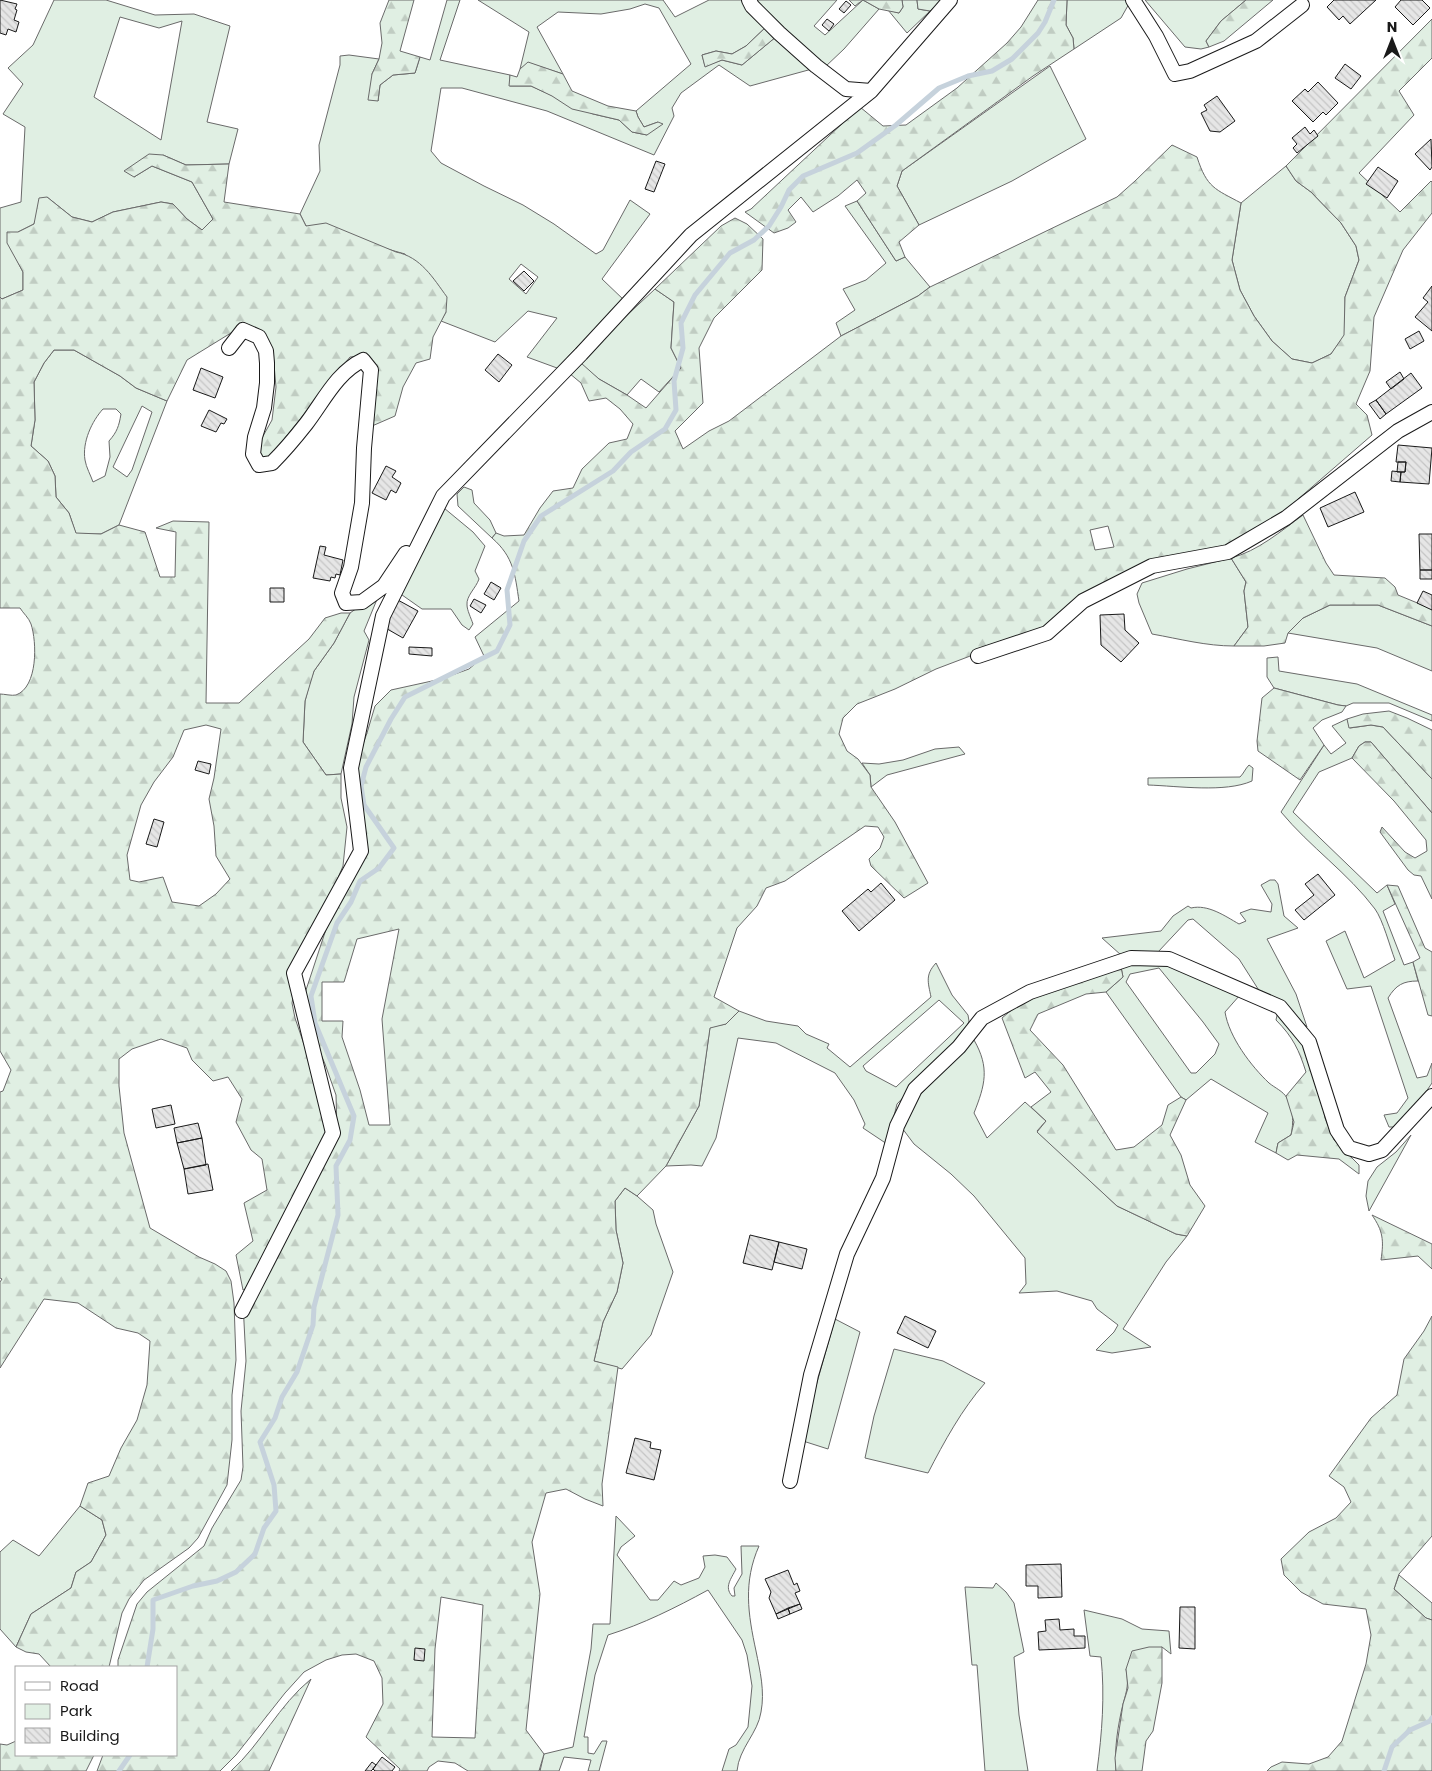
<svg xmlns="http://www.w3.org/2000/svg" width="1432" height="1771" viewBox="0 0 1432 1771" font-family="Poppins,sans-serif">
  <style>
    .green { fill: #e0efe3; stroke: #6a6a6a; fill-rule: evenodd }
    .forest { fill: url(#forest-firs); stroke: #6a6a6a; fill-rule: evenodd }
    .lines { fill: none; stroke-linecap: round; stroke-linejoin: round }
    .stream { stroke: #c6d2dc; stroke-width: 5 }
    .building { fill: url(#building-back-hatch); stroke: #1a1a1a }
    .street-casing { stroke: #1a1a1a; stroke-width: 16 }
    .street { stroke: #fff; stroke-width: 14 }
  </style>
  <defs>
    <pattern id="forest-firs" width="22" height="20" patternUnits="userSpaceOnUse" patternTransform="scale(1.25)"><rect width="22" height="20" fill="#e0efe3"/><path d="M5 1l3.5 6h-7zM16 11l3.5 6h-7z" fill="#c0ccc2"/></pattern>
    <pattern id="building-back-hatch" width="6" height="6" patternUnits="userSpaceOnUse" patternTransform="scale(1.25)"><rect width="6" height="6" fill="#e6e6e6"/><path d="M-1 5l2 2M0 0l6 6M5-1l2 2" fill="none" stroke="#c5c5c5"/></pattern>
  </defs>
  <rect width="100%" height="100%" fill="#fff"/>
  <path class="green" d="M54,0H106L155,15L194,14L230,26L207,122L238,129L229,164L186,165L163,155L134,177L152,166L192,182L213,219L202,230L187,219L173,204L161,202L113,212L92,222L72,217L47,197L34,224L18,232L8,243L23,272V290L2,299L0,297V208L21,202L25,127L3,114L23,84L8,68L33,45ZM120,17L159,28L182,21L161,140L94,97Z
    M447,0H460L440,60L510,75V86H531L593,114L619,120L632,132L647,135L658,122L644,127L638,117L636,111L691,64L659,8L645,4L630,9L601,14L558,12L537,27L563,74L529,63L520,69L529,32L478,0H663L675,17L709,0H744L766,27L746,46L732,54L716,51L702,55L705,66L722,60L742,65L777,36L812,69L750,86L719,65L681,93L672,108L674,116L654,155L547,111L462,88H441L431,151L441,163L484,186L523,205L554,224L596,254L603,250L630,200L650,214L602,279L625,301L606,323L577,347L557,368L527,357L557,318L528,311L495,342L441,321L446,312L405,254L306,226L300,214L320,171L319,145L340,65V56L349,55L379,59L372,74L378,101L380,85L393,75L415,73L420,57L430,60ZM521,264L538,277L526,294L509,279Z
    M755,0H837L814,26L825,35L863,0L879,9L844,49L825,67L793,36L776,24Z
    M902,0H917L918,9L930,11L907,33L888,10L899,13L903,7Z
    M1067,0H1128L1130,2L1121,18L1074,49L1073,38L1066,25Z
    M1145,0H1246L1221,21L1206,41L1209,47L1201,49L1185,47Z
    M1050,66L1086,139L1012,181L919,225L897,186L902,171Z
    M1286,166L1296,181L1311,192L1341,223L1356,246L1359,260L1345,297V335L1331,354L1312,363L1292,359L1272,341L1254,316L1240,290L1232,260L1241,203Z
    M857,201L896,261L905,257L930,287L918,296L841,336L836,323L855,310L843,289L866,280L886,263L845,206Z
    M655,289L674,302L671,348L681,368L659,392L641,379L627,395L599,379L577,362Z
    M54,350H74L120,376L136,388L167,401L119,525L101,534H76L69,513L56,497L55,476L48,461L31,446L35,420L34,382L44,363ZM142,406L152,412L132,470L127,477L113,467ZM103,409H116L121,414C119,426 117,432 109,441L110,457L105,476L93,482C91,476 86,467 85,460C82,442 92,421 103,409Z
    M464,487L472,490L474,503L490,520L496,533L492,538L458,506L457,494Z
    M444,508L473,532L485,546L475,571L479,579C476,588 466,596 467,605C467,610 471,618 473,624L469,630L462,625L451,609H422L395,590Z
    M1231,558L1246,582L1244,591L1248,627L1234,646C1206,646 1180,639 1152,634L1139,603L1137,594L1142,583L1187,569Z
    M380,592L364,631L369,640L354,697L352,724L341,774L326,775L303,742L305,701L310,682L314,671L334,643L350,613Z
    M1330,605H1378L1432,626V671L1377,648L1288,633L1303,618Z
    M1278,657L1279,671L1357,684L1432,715V721L1389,703H1353L1346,706L1338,705L1274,688L1267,677V658Z
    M1347,719L1350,728L1371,725L1383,727L1432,779V813L1371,742H1365L1359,746L1352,758L1319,772L1293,812L1377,893L1387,885L1395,904L1383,911L1404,965L1413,962L1418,981C1403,981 1396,985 1388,998L1417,1078L1427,1076L1432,1063V1083L1417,1105L1395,1127H1389L1384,1115L1397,1113L1408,1098L1371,986L1347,989L1326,941L1345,931L1364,978L1395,960C1390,947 1383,920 1375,909C1348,873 1310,847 1281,812L1324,745L1331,754L1346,743L1332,726Z
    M959,747L965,754L887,775L871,787L870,775L862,763L879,764L903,760L935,749Z
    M1249,765L1253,768L1252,781C1225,793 1178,786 1148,785V778L1240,777C1244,773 1245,769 1249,765Z
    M1270,880H1275L1278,884L1284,916L1298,928L1267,939L1296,994L1307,1027L1283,1003L1260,992L1239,959L1193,919L1188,920L1158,952L1121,955L1102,938L1161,931L1173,916L1188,906L1191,908C1208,904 1225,916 1239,924L1246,921L1240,913L1251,909L1271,912L1272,904L1261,885Z
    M936,963L952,995L968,1015L969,1021L966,1029L955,1043L897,1104L887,1144L863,1128L865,1124L854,1100L835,1073L776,1043L738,1038L716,1138L702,1166L691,1165L666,1166L699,1106L710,1027L726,1024L739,1011L766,1021L798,1026L806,1034L829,1044L827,1048L850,1067L931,997C928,982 925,975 936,963ZM939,1000L964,1023L896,1087L866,1071L863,1066Z
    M1127,964H1168L1240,995L1225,1012C1229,1037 1251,1066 1269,1083C1275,1088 1283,1091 1287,1098C1293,1109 1294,1122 1291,1135L1278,1143L1276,1153L1255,1142L1268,1113L1211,1079L1186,1100L1181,1097L1106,992L1123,977L1121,967ZM1159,968L1203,1022L1219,1044L1215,1054L1196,1073H1191L1126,982L1130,974Z
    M974,1040C990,1068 985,1085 974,1113L987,1138L1025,1102L1046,1121L1037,1131L1117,1206L1176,1234L1187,1236L1166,1262L1123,1329L1151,1347L1112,1353L1096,1350L1114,1332L1118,1325L1097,1309L1092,1301L1057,1291L1019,1293L1026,1284L1025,1258L974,1196L951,1174L914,1144L902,1128L918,1097Z
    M1411,1135L1369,1211L1366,1196L1368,1181L1377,1167L1396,1152Z
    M625,1188L637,1196L653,1210L656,1224L673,1272L651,1335L622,1369L594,1361L603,1322L617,1292L623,1263L616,1230L615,1201Z
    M835,1319L860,1332L828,1449L803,1441L814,1393Z
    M894,1349L943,1361L985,1383C962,1409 944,1442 928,1473L865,1458L874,1416Z
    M80,1506L102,1520L106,1535L91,1562L76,1572L71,1588L31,1614L16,1647L0,1629V1552L13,1540L39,1556Z
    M616,1516L635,1536L621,1547L617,1555L650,1600H658L674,1581L681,1585L699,1578L705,1567L703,1556L715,1555L727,1557L736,1569C731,1579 724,1587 732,1596H735L734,1588L742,1574L741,1546H759C743,1582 748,1614 756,1651C760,1671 765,1691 761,1712C758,1733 739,1748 737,1771H722L729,1749L736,1745L748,1727L752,1686L747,1655L742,1640L708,1590C675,1608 643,1624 608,1635L595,1675L584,1737H588V1753L594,1754L602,1741H607L599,1771H588L591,1760L564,1757L559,1771H540L544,1754L573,1747L591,1649L593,1624H610Z
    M1399,1575L1432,1603V1620L1426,1618L1394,1589Z
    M996,1583L1006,1592L1014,1603L1024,1652L1014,1657L1019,1715L1028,1771H985L977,1665H972L965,1587L993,1588Z
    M1084,1610L1122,1619L1142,1629L1169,1631L1171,1654L1162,1647L1126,1669C1129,1684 1127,1690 1123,1704C1118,1725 1114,1749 1116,1771H1097C1102,1733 1105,1696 1101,1657L1090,1656Z"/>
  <path class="forest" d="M389,0H414L400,51L420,57L415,73L393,75L380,85L378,101L368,100L372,74L379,59L382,43L380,23Z
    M849,0H902L903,7L899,13L879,9L863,0L855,6Z
    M917,0H943L930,11L918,9Z
    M1038,0H1067L1066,25L1073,38L1074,49L1033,76L902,171L897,186L919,225L899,242L905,257L896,261L857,201L866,193L857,180L838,196L813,212L801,197L788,210L796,222L788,228L774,233L745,212L751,209L860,107L883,126L906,125L957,88L1007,43L1021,27Z
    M1246,0H1273L1224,41L1209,47L1206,41L1221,21Z
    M1432,19V58L1399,91L1414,115L1359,173L1400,212L1431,181L1432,182V213L1403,250L1374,317L1370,371L1356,404L1367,415L1372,435L1297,500L1277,523L1250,541L1142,572L1095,599L1073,617L936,669L895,689L857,704L843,718L839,734L847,751L858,759L870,775L871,787L895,822L928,883L904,898L871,866L869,859L880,848L884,837L878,827L865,826L785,881L766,888L757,906L737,928L714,997L739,1011L726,1024L710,1028L699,1106L666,1166L637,1196L625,1188L615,1201L616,1230L623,1263L617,1292L603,1322L594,1361L618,1367L602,1484L603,1506L585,1499L566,1489L546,1493L532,1542L540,1594L526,1730L544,1754L539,1771H468L455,1763L438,1761L429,1767L427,1771H399L400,1769L366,1737L383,1704L382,1678L374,1661L356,1654L342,1655L326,1660L304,1672L285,1693L236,1755L220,1771H97L103,1755H176V1667H118V1660L137,1604L147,1592L204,1546L212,1528L241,1480L243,1467L241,1411L246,1361L243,1303L257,1292L269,1273L311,1187L330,1155L337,1131L336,1095L325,1064L312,1033L305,1009L306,990L335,902L356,848V764L367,733L375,706L391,690L441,679L469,669L484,656L475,637L519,601C515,575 514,557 492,538L496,533L504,536L524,535L540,508L553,491L573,488L582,469L609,443L627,439L633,424L620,409L606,398L589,401L581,383L569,373L581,363L599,379L627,395L646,408L681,368L671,348L674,302L655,289L721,226L735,218L747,224L763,239L762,270L714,318L699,348L703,403L675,431L683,449L709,431L729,421L841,336L918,296L930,287L1117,197L1135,181L1172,145L1197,157C1207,188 1215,189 1241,203L1232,260L1240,290L1254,316L1272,341L1292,359L1312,363L1331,354L1344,335L1345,297L1359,260L1356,246L1341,223L1311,192L1296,181L1286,166ZM1108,526L1114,547L1095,550L1090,530ZM399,929L382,1019L390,1125H369L360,1090L342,1037L343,1021H322V982H344L357,939ZM441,1597L483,1605L475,1738L432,1737L435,1649Z
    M766,27L777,36L742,65L722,60L705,67L702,55L716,51L732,54L746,46Z
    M528,62L563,74L572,91L608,106L636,111L638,117L644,127L658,122L663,124L647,135L632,132L619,120L572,109L552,96L531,86H509L510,75L517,77L520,69Z
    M149,154L163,155L186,165L229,164L224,202L300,214L306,226L326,223L396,252C421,257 433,278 447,297L446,312L433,337L430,359L416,363L403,387L395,416L372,426L366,356L350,357L268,459L260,457L258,445L272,420L276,387L273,353L262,337L239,328L187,360L167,401L136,388L120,376L74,350H54L44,363L34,382L35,420L31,446L48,461L55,476L56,497L69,513L76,533L101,534L119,525L145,532L160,577H175L176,532L156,528L173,521L209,522L206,703H239L309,639L325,618L341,613H350L334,643L314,671L305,701L303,742L326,775L341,774V798L347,827L343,866L329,899L295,986L292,1003L295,1018L309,1059L326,1102L325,1143L252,1286L243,1290L236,1255L253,1241L244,1203L267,1190L262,1159L251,1150L236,1122L242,1099L228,1077L213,1081L192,1060L187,1048L161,1039L132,1049L119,1059V1086L124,1133L150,1228L199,1257L215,1264L226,1271L231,1281L234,1303L236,1360L232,1395V1440L227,1485L198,1538L189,1548L144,1580L129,1599L122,1613L109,1667H51L39,1654L26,1652L16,1647L31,1614L71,1588L76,1572L91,1562L106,1535L102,1520L80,1506L88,1483L109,1476L121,1448L137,1420L147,1385L150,1341L138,1333L116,1328L78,1303L44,1299L0,1368V1282L2,1279L0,1278V1092L3,1091L11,1070L0,1051V694C4,694 12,696 16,695C38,687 37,642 31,624C29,618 23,613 20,608H0V297L2,299L23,290V272L7,243V232H18L34,224L39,198L47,197L72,217L92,222L113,212L161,202L173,204L187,219L202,230L213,219L192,182L152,166L134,177L124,171ZM206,725L221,729L214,778L209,799L214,826L216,856L230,879L216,894L199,906L172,902L163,877L139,882L130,880L127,855L141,805L154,782L173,757L184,730Z
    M1303,515L1326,563L1334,575L1385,578L1395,587L1398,595L1432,609V626L1378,605H1330L1303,618L1288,633L1285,643L1264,646H1234L1248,627L1244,591L1246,582L1231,558C1258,551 1281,531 1303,515Z
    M1274,688L1338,705L1346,706L1342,712L1322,720L1313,728L1324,745L1300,780L1258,751L1257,741L1262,698Z
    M1389,711L1407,718L1432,730V779L1383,727L1371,725L1349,728L1347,719L1363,714Z
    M1365,742H1371L1432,813V899L1421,876L1414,875L1408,870L1380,832L1382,827L1405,852L1415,858L1427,851L1426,840L1394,801L1352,758L1359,746Z
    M1387,885L1398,886L1425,948L1432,952V1016L1428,1015L1413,962L1420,958Z
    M1121,967L1123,977L1106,992L1086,994L1038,1014L1030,1030L1063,1065L1116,1150L1134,1147L1162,1125L1168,1105L1181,1097L1186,1100L1170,1135L1181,1155L1190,1185L1205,1206L1187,1236L1176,1234L1117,1206L1037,1132L1046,1121L1031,1107L1051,1092L1035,1072L1025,1078L1002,1018C1034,989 1080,981 1121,967Z
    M1278,1011L1299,1034L1320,1089L1325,1118L1334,1140L1359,1165V1174L1339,1159L1297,1155L1288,1160L1276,1153L1278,1143L1291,1135L1294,1122L1286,1096L1306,1072C1299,1050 1293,1037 1276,1020Z
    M1372,1215L1432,1244V1269L1418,1256L1381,1260C1384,1240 1383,1231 1372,1215Z
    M1432,1316V1536L1399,1574L1394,1589L1426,1618L1432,1620V1771H1267L1271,1767L1282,1762L1309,1764L1328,1757L1342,1741L1366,1664L1371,1635L1366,1609L1323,1604L1301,1592L1284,1575L1281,1559L1309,1532L1336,1518L1351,1502L1344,1487L1329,1476L1371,1418L1397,1395L1404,1359L1424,1331Z
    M1149,1647H1162V1683L1153,1731L1146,1741L1142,1771H1116L1115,1758L1123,1704L1128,1688L1126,1669L1132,1651Z
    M311,1679L269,1771H231C261,1744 279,1705 311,1679Z
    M16,1741V1755H94L86,1771H0V1744L7,1745Z"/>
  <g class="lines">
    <path class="stream" d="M147,1667L153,1629V1600L193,1586L217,1581L236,1572L255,1554L264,1528L276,1511L274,1485L260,1442L275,1418L282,1397L297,1372L313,1325L314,1307L338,1215L336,1166L350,1140L354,1116L315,1023L311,996L337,923L351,902L360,881L379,868L394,848L364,805L361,786L366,767L391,719L405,697L497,651L510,625L507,590L524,541L541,516L613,471L631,452L665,429L676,410L674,381L683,348L681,323L695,295L730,253L754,240L769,226L781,207L789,190L803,176L857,153L896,125L939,88L968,76L992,71L1012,59L1038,33L1045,22L1054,0
      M119,1771L130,1755
      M1384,1771L1392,1747L1410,1730L1430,1721L1432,1718"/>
  </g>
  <path class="building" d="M0,0L17,4L15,9L17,10L14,20L19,22L16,32L8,29L6,35L0,33Z
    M1334,0H1376L1350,24L1343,16L1339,20L1327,7Z
    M1401,0H1422L1430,8L1413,25L1395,7Z
    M846,1L851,5L844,13L839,9Z
    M827,19L834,24L829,31L822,25Z
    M1345,64L1361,76L1351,89L1335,78Z
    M1318,82L1338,103L1326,115L1323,112L1313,122L1292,101L1305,89L1308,92Z
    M1217,96L1235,121L1220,132L1210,131L1201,113L1207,110L1204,105Z
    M1305,127L1310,134L1314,130L1318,136L1297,153L1293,148L1297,144L1292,138Z
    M1431,139L1432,167L1430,170L1415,154Z
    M656,161L665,164L654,192L645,189Z
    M1378,167L1398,181L1387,198L1366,184Z
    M524,271L534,281L524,291L513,281Z
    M1432,286V331L1415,317L1428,302L1423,298Z
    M1419,331L1424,341L1410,349L1405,339Z
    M498,354L512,365L499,382L485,370Z
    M201,368L223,377L215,398L193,390Z
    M1400,372L1404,379L1391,389L1386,382Z
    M1411,373L1422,388L1386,414L1376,400Z
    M1376,400L1386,414L1380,419L1369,404Z
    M209,410L227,419L224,424L221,423L216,432L201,426Z
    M1398,445L1432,448L1429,484L1400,482L1401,472H1405L1406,462H1396Z
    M1398,462H1406L1405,472H1397Z
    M386,466L396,471L392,477L401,483L396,493L391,490L386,500L372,493Z
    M1392,471L1401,472L1400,482L1391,481Z
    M1355,492L1364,512L1328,527L1320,508Z
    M1419,534H1432V570H1420Z
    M320,546L326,547L324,555L343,560L340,575L336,574L335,578L331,577L330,581L313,578Z
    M1420,570H1432V579H1420Z
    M491,582L501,588L494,600L484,594Z
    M270,588H284V602H270Z
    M1423,591L1432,595V610L1417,603Z
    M396,599L418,611L403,638L382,626Z
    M474,599L486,605L481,613L470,606Z
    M1124,614L1125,630L1139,643L1121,662L1101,645L1100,615Z
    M409,647L432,648V656L409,654Z
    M198,761L211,764L209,774L195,770Z
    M154,819L164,822L157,847L146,844Z
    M1318,874L1335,895L1304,920L1295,910L1314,895L1305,884Z
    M881,883L895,900L859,931L842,911L868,889L871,892Z
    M171,1105L175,1124L156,1128L152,1109Z
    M198,1123L202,1138L177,1143L174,1128Z
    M202,1138L206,1165L184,1169L177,1143Z
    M208,1164L213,1190L188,1194L184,1169Z
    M750,1235L779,1242L772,1270L743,1263Z
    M779,1242L807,1249L802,1269L774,1262Z
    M905,1316L936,1331L928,1348L897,1333Z
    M635,1438L651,1442L650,1448L661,1450L654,1480L626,1473Z
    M1061,1564L1062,1597L1038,1598V1586H1026V1565Z
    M788,1570L794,1585L797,1583L800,1591L795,1593L800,1604L776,1614L769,1598L771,1592L765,1579Z
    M800,1604L802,1609L790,1614L788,1608Z
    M1180,1607H1195V1649L1179,1648Z
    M788,1608L790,1614L778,1619L776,1614Z
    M1059,1619L1060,1630L1074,1629V1636H1085V1648L1039,1650L1038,1632L1046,1631L1045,1620Z
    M415,1648L425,1649L424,1661L414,1660Z
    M382,1757L395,1767L392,1771H375L373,1769Z
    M372,1762L376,1765L373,1769L371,1771H365Z"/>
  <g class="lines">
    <g class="street-casing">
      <path id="street" d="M749,0L752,6L779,33L816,66L846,89L871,91
        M1133,0L1156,36L1175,74L1190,71L1256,41L1302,5
        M229,348L243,330L259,337L266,351L267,363V383L264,408L255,437L253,454L259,465L272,463C284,451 295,438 306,424C323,402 337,372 363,360L371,370L364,448L362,503L351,567L342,593L346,603L362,602L384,586L406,553
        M978,656L1047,633L1083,601L1152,566L1228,552L1286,518L1398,431L1432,412
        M242,1311L333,1133L294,973L361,851L351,768L383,616L443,496L581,354L691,235L871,91L950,0
        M790,1481L811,1375L847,1254L883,1178L897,1126L915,1089L959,1047L982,1018L1030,992L1131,958L1169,959L1280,1007L1309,1042L1337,1130L1349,1148L1369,1154L1382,1150L1432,1096"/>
    </g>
    <use href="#street" class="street"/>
  </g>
  <rect x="15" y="1666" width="162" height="90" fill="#ffffff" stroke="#a3a3a3"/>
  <rect x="25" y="1682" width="25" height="8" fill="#ffffff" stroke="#a3a3a3"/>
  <text x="60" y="1691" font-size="15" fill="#1a1a1a">Road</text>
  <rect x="25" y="1704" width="25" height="15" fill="#e0efe3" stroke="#a3a3a3"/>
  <text x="60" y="1716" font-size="15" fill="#1a1a1a">Park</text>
  <rect x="25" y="1728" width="25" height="15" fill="url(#building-back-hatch)" stroke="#a3a3a3"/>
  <text x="60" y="1741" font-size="15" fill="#1a1a1a">Building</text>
  <g transform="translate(1392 40)" stroke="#ffffff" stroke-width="4" paint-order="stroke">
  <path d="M0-4L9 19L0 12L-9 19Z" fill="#1a1a1a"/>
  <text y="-8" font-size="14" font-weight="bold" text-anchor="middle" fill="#1a1a1a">N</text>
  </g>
</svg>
